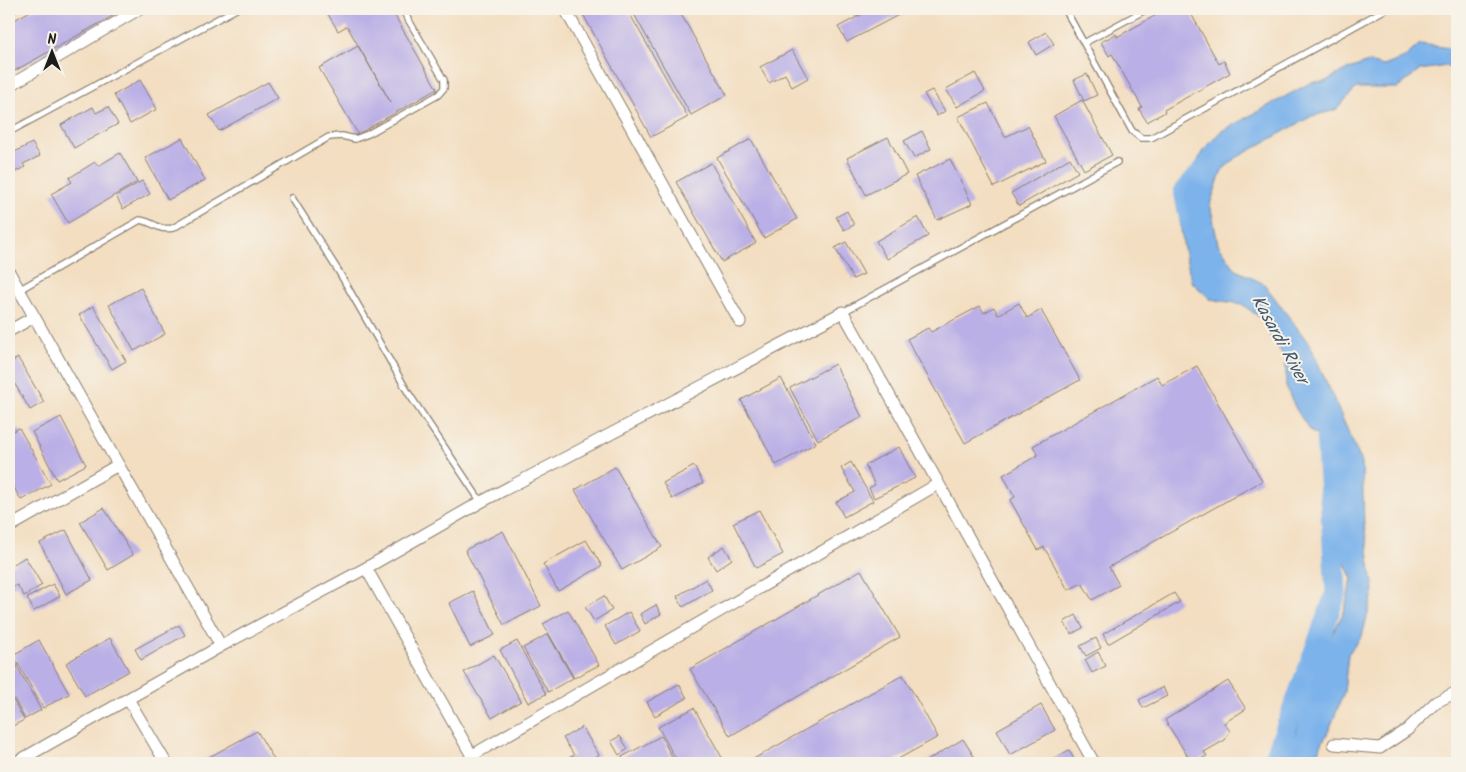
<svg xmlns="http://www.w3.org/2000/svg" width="1466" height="772" viewBox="0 0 1466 772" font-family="Kalam,sans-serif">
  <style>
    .water { fill: #7db3eb; stroke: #4c6884 }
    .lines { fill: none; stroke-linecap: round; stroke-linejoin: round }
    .river { stroke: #7db3eb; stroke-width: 21 }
    .building { fill: #baafe6 }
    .lane-casing { stroke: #887d6e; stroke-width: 8 }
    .street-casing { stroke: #887d6e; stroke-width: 13 }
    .lane { stroke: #fff; stroke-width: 5.5 }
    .street { stroke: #fff; stroke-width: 11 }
    .labels { text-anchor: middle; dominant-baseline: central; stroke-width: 4; stroke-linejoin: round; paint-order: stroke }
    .water-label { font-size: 18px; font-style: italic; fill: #43586f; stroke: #f7f3e8 }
  </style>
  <rect width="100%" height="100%" fill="#f7f3e8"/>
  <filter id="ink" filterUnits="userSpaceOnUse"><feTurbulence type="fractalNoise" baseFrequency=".02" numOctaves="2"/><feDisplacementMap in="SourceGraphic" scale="10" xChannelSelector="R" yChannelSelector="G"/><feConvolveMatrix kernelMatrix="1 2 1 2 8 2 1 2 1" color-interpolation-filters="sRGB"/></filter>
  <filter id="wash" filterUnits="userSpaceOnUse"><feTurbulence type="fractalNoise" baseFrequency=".0096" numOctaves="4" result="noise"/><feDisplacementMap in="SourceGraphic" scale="20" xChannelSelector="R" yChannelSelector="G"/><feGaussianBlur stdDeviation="1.12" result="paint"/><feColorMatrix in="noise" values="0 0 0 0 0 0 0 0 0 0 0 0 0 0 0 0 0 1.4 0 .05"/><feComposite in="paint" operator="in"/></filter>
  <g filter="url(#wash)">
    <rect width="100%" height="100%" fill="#f3dec1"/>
    <path class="water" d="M1420,44L1457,49V67L1446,66L1420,70L1398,88H1356L1336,110L1312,116L1236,158L1222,170L1210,204L1218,244L1236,270L1264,284L1310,345L1362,463L1364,525L1374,590L1362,636L1348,654L1344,692L1330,728L1312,763H1276L1296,732L1318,652L1332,634L1344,612L1352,579L1332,535L1326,497L1330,471L1322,439L1310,431L1296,409L1286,387V359L1272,339L1262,319L1242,304L1210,299L1192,282L1184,250L1180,222L1190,178L1202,152L1220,132L1312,82H1324L1342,72L1368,62L1384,66L1404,58Z"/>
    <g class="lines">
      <path class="river" d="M1191,226L1184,191L1207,166
        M1273,763L1336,593L1326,433"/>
    </g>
    <g id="blocks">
      <path class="building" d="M34,9H125L9,74V23Z
        M325,9H391L437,89L358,134L319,68L358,46L391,103L347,26L338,31Z
        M580,9H627L688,117L651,137Z
        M631,9H678L727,95L691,115Z
        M851,9H870L855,16Z
        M872,9H910L847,42L838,27Z
        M1167,9H1191L1189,10L1219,64L1224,61L1230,73L1164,110L1165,112L1147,122L1139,109L1142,107L1112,54L1109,56L1101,42L1116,34L1117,37Z
        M1046,32L1054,44L1036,55L1029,42Z
        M792,50L808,78L792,87L785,74L769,83L760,67Z
        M975,73L985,91L957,107L946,89Z
        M1087,74L1097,95L1084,101L1074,80Z
        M140,80L157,109L130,124L114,95Z
        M268,82L278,98L219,131L209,115Z
        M932,90L945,111L937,116L924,94Z
        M1082,100L1112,155L1084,170L1054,116Z
        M988,103L1005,137L1028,126L1046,161L994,187L958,117Z
        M93,107L96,113L108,107L118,124L74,148L61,125Z
        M922,131L931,149L914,158L904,141Z
        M888,137L907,174L866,195L847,158Z
        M182,138L205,180L168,200L145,158Z
        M751,139L797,219L764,238L717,158Z
        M32,143L40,156L23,164L25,167L11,174L9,171V155Z
        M120,153L137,182L68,223L51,194L72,182L69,178L95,162L98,166Z
        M1070,158L1078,172L1019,206L1011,193Z
        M950,159L972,204L937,220L915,176Z
        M711,163L756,243L722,262L676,182Z
        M142,181L150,194L123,209L116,196Z
        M847,211L854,225L844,230L836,217Z
        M918,217L928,236L887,259L876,241Z
        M846,242L864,274L853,279L835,248Z
        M141,288L165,334L134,351L109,305Z
        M1019,303L1027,318L1041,310L1080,380L965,443L907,339L928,328L931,332L980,306L984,313L994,307L998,315Z
        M93,306L126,361L112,369L79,315Z
        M18,358L44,402L30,410L9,374V363Z
        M835,364L862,417L818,440L790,388Z
        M1197,366L1262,481L1109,567L1119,585L1092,600L1082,583L1068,590L1044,547L1038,550L1010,500L1015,497L1003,475L1038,455L1033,446L1157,376L1162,385Z
        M781,378L816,443L776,465L741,400Z
        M61,417L86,465L57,480L32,432Z
        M19,428L51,484L21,500L9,479V433Z
        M899,447L915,478L874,498L869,488L875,485L865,465Z
        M851,462L873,501L844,517L836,502L855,492L841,468Z
        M694,466L703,483L672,499L663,483Z
        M615,467L662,547L622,570L575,490Z
        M104,508L133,555L108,570L80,522Z
        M759,510L783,554L756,568L733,523Z
        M66,530L92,580L66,594L40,543Z
        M503,531L541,606L504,625L465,550Z
        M586,540L602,566L558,591L543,564Z
        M724,546L732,559L716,570L708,557Z
        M25,557L42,585L24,596L17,585L11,588L9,584V567Z
        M861,570L900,637L730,736L690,669Z
        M706,579L712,590L683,607L677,596Z
        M53,584L60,596L34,611L27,598Z
        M473,591L495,635L470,647L449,603Z
        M1174,593L1180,602L1108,644L1103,634Z
        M604,596L612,610L594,621L585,607Z
        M656,605L661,614L645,624L640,614Z
        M568,610L599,665L574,678L543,624Z
        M629,612L640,631L616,645L605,626Z
        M1076,615L1083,628L1071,634L1064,622Z
        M179,625L185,635L141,660L135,649Z
        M548,634L573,678L548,692L523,648Z
        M110,638L129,671L85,696L66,663Z
        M1096,638L1101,648L1086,656L1080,646Z
        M39,640L69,694L43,708L13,655Z
        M517,641L546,694L528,703L500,650Z
        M1098,652L1106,666L1092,673L1085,660Z
        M11,655L41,710L25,719L9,690V656Z
        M494,655L521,701L492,718L464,672Z
        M903,675L938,737L891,763H749L748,762Z
        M1228,681L1246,709L1224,723L1230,731L1225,740L1204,752L1207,756L1192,763L1165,720Z
        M679,684L687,698L655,716L647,702Z
        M1163,687L1167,696L1143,708L1139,700Z
        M9,693L24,720L9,728Z
        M1041,705L1055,730L1010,755L997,730Z
        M694,708L725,763H678L658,727Z
        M582,727L599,755L585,763H560L574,755L563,738Z
        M257,731L276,763H198Z
        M620,736L628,749L619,755L611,741Z
        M661,736L675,763H620L618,759Z
        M963,739L978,763H923Z
        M1069,750L1076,763H1046Z"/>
    </g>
  </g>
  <g filter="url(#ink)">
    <use href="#blocks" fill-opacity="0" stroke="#887d6e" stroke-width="1"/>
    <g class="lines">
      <g class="lane-casing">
        <path id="lane" d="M1065,9L1132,131L1141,138H1151L1386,9
          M1084,43L1147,9
          M9,132L236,9
          M292,198L339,272L409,394L481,502
          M19,290L140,220C155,222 157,231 173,228L329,137L342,136L355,139L368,134L438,95L444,88V80L402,9
          M843,312L1117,162"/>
      </g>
      <g class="street-casing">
        <path id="street" d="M565,9L740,322
          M9,10L11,9
          M9,86L139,9
          M9,272L221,646
          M9,331L34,317
          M9,527L118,465
          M366,568L476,763
          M128,699L166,763
          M1334,744L1380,748L1407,730L1436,702L1457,692
          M471,756L938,484
          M15,763L221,646L366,568L481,502L843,312L1094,763"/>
      </g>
      <use href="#lane" class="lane"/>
      <use href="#street" class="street"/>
    </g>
  </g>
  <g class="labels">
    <g class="water-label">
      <text transform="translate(1279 340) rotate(61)">Kasardi River</text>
    </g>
  </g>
  <rect width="1466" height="772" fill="none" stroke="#f7f3e8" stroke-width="30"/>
  <g transform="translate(52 52)" stroke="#f7f3e8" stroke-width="4" paint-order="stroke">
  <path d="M0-4L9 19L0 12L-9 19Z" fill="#1c1c1c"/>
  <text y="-8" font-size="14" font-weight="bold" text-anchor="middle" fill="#1c1c1c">N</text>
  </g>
</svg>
